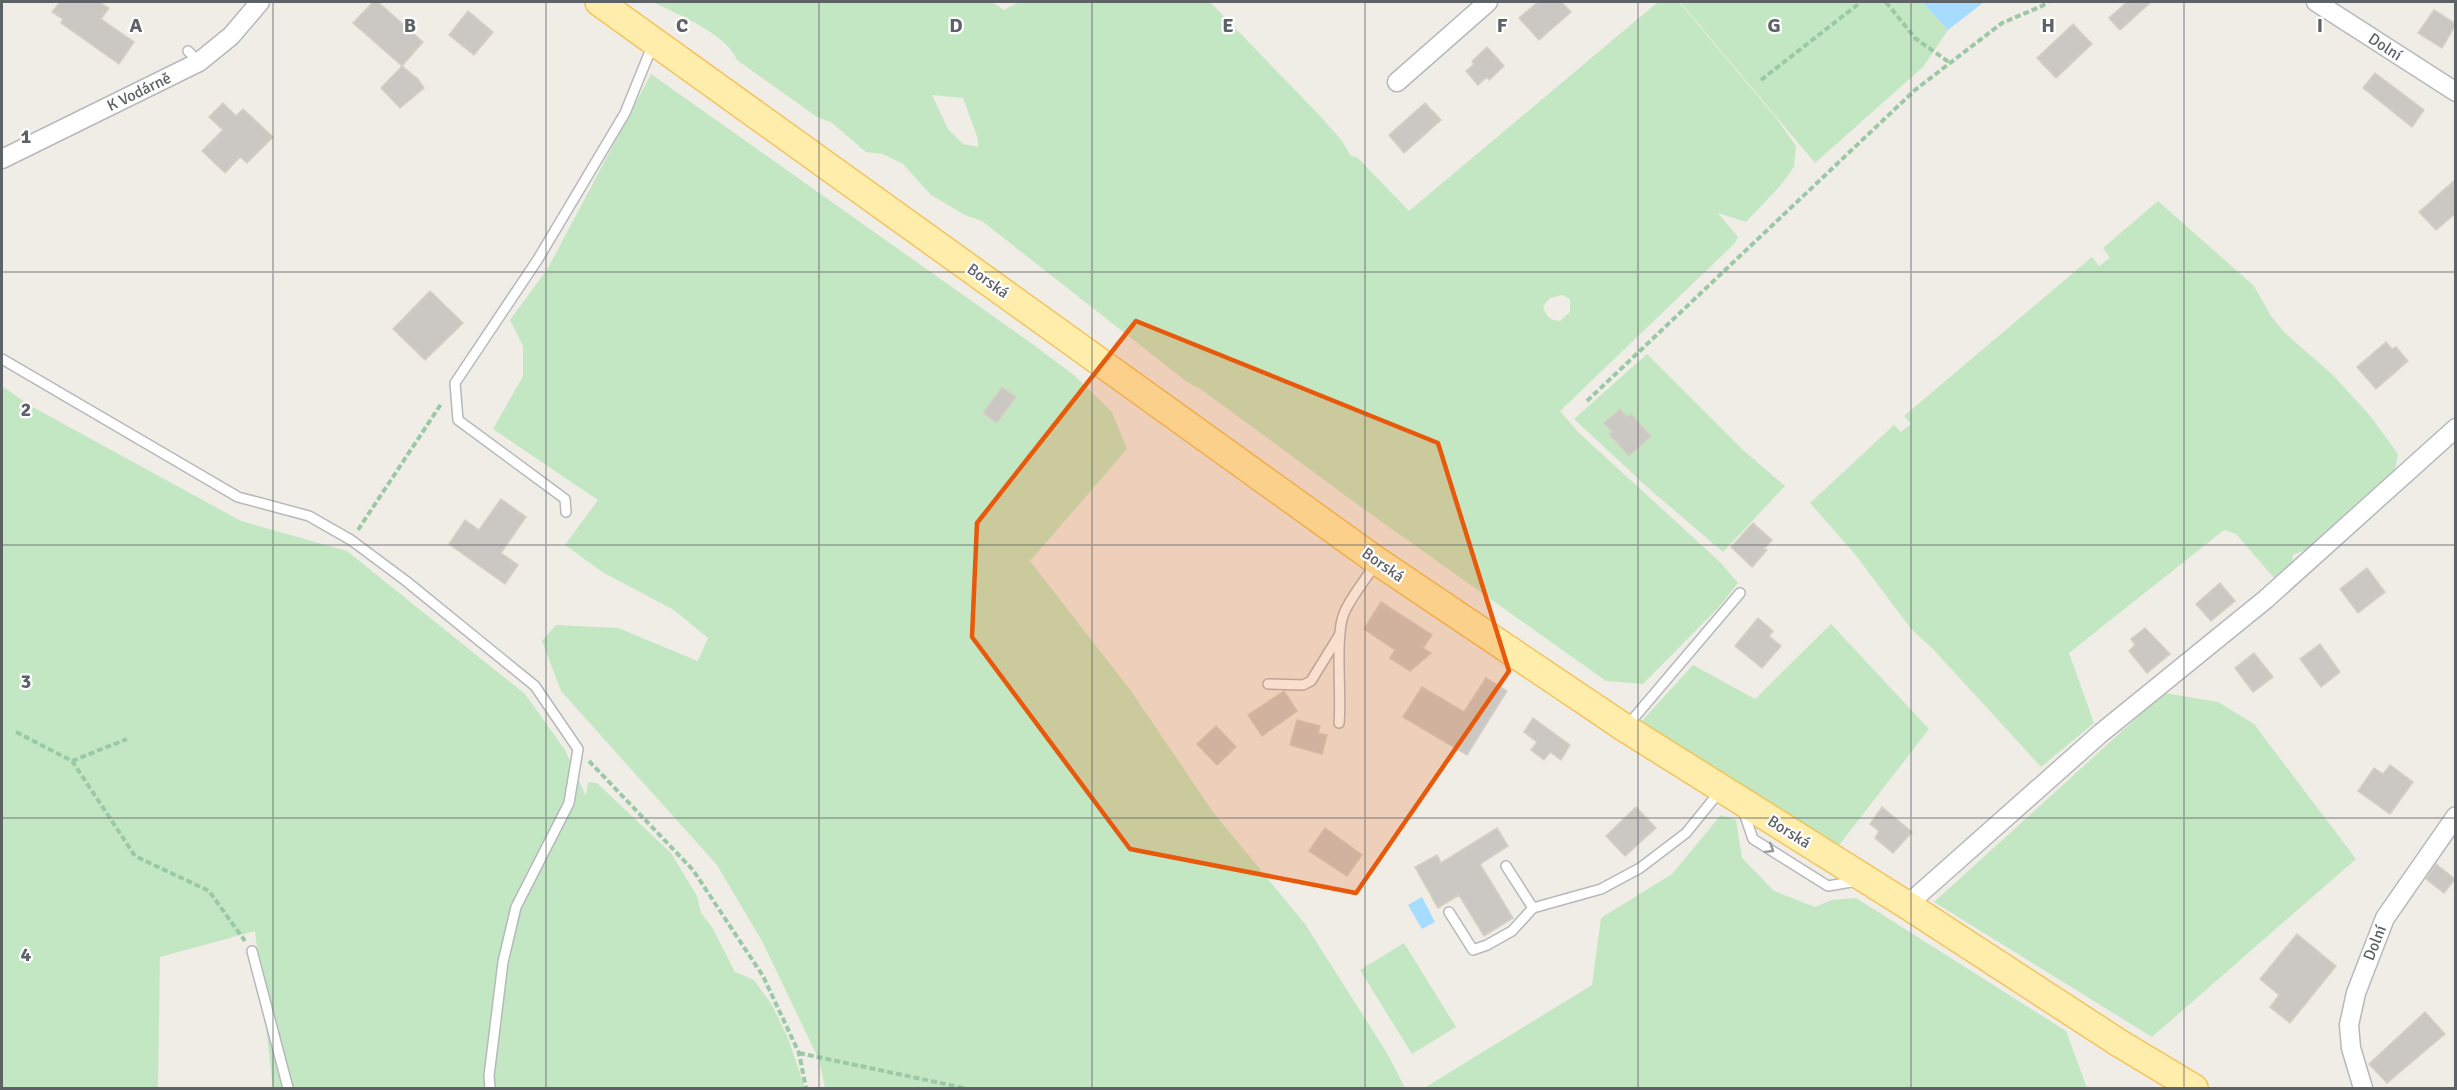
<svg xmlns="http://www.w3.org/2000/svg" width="2457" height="1090" viewBox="0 0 2457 1090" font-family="Signika,sans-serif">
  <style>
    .green { fill: #c3e7c2; fill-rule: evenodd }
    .water { fill: #a6dcff }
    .building { fill: #cbc8c3; stroke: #d5cfc4; stroke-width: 1.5 }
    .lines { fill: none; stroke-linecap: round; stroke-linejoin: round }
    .lane-casing { stroke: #b6b8bc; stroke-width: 12 }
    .street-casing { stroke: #b6b8bc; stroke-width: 21 }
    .primary-casing { stroke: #f3c35c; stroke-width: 30 }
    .path { stroke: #9bc8a6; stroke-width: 4; stroke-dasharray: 6 3; stroke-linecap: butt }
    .lane { stroke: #fff; stroke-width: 9 }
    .street { stroke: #fff; stroke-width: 18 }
    .primary { stroke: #ffeeab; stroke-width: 27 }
    .oneway { stroke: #96999c }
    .marked { fill: #e8590c; fill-opacity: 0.2; stroke: #e8590c; stroke-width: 4.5; stroke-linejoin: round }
    .grid { fill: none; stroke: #5d6266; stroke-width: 1.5; stroke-opacity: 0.55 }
    .labels { text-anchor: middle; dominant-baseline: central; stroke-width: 4.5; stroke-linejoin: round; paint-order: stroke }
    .street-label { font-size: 16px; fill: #5d6266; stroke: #fff }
    .grid-label { font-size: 20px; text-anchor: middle; font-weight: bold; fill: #5d6266; stroke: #fff; stroke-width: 4.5; stroke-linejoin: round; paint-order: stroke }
  </style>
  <rect width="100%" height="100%" fill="#f0ede6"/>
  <path class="green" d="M653,2H992L1004,10L1019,2H1210L1322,118L1342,141L1351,156L1358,158L1409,211L1658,2H1679L1777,119L1796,146L1794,167L1781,185L1746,222L1718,213L1738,237L1734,244L1560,411L1578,432L1720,562L1738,583L1718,608L1643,684L1606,681L1361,507L1202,390L1187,382L982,221L965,215L931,195L903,164L883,154L866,152L831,122L817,117L737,60C726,33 678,15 653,2ZM932,95L963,98L978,139V147L963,144L948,129ZM1562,295L1570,299V312L1560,321C1550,320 1546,317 1543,306L1550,298Z
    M1680,2H1922L1948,30L1923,67L1815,163Z
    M651,74L1031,343L1075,376L1112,412L1127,449L1030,561L1131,691L1213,812L1305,924L1387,1053L1405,1088H825L819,1060L763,943L717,865L561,691L542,641L556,625L618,628L698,661L708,638L674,610L604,573L565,545L598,500L493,429L523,376V346L510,320L548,268Z
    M2158,201L2254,286L2271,316L2286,334L2333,375L2371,417L2398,454L2395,469L2305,550L2293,555L2292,562L2275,579L2236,534L2224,530L2069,653L2094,723L2041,767L1933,649L1912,630L1854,553L1810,503L1894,425L1901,432L1911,424L1904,416L2092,257L2099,266L2110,258L2103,248Z
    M1647,354L1743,450L1785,486L1723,552L1646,486L1574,419Z
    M2,386L29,405L241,521L347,551L525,694L565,750L586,796L588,782L597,783L671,853L697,896L701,913L712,927L735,972L754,980L772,1005L788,1038L805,1088H273L255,931L160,957L158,1088H2Z
    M1831,624L1929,729L1836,849L1639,724L1693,665L1755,699Z
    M2164,693L2218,702L2254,724L2356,859L2152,1037L1934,902Z
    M1721,815L1736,820L1742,858L1774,891L1815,907L1832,900L1856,898L2066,1031L2087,1088H1424L1592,985L1601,918L1672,874Z
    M1404,943L1456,1027L1412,1054L1360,970Z"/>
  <path class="water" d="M1922,2H1984L1948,30Z
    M1422,897L1435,922L1422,929L1408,905Z"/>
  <path class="building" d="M60,2H99L109,8L101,19L134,42L119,64L61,23L63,19L52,12Z
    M373,2H378L423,42L402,66L353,23Z
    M1538,2H1561L1571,12L1539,40L1519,18Z
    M2127,2H2151L2120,30L2109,18Z
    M2434,10L2456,24L2442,48L2418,33Z
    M468,11L493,32L474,55L449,35Z
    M2073,24L2092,44L2056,78L2037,58Z
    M1487,47L1504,66L1489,80L1487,77L1478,85L1466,71L1474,64L1472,61Z
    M402,66L418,79L424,88L400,108L381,88Z
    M2375,73L2424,110L2412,127L2363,88Z
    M223,103L236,116L243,109L273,137L247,163L240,157L225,173L202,151L223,130L209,117Z
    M1425,103L1441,120L1404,153L1389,135Z
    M2456,179V213L2436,230L2419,212Z
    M430,291L463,323L425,360L393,329Z
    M2386,342L2392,349L2396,347L2408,361L2376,389L2357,367Z
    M1002,387L1016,397L997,423L983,413Z
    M1620,409L1627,417L1631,414L1651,436L1629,456L1609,434L1612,432L1604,423Z
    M501,499L526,517L501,553L518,565L505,584L449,544L465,520L479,530Z
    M1753,523L1772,540L1764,549L1767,550L1752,567L1731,547Z
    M2367,568L2385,592L2358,613L2340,589Z
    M2220,583L2235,601L2211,621L2196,604Z
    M1381,602L1432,635L1423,648L1431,653L1410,671L1390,658L1395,650L1364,629Z
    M1758,618L1773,631L1769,636L1781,646L1762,668L1735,646Z
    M2145,628L2170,654L2147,673L2129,651L2135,645L2131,639Z
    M2320,644L2340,672L2321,687L2300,659Z
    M2254,653L2273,677L2253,692L2235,668Z
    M1486,678L1507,691L1467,755L1403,717L1422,687L1464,712Z
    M1284,691L1297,711L1262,736L1248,715Z
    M1533,718L1570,745L1561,760L1550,752L1544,760L1531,750L1537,742L1524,732Z
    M1297,720L1320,726L1318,733L1327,735L1322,754L1290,745Z
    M1216,726L1236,747L1217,765L1197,744Z
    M2390,765L2413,782L2390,814L2358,791L2374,768L2383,774Z
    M1636,807L1656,828L1625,856L1606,836Z
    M1882,807L1912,832L1893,853L1875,838L1879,831L1870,824Z
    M1325,828L1362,855L1347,876L1309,851Z
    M1497,828L1508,846L1480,864L1513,918L1484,936L1459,895L1438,908L1415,867L1437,855L1441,863Z
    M2436,864L2455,879L2444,893L2426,879Z
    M2297,934L2336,966L2290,1023L2270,1007L2279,995L2260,979Z
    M2425,1012L2445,1034L2387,1083L2369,1064Z"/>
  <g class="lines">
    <g class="lane-casing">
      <path id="lane" d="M188,51L199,62
        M2,359L238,497L309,516L351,540L406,581L535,686L578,749L569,803L516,907L503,962L489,1076L490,1088
        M566,512L565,499L458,420L455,383L538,259L625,113L653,44
        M1268,684L1303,685L1311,681L1340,634
        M1339,723C1342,695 1334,632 1345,611C1353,594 1366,579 1376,563
        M1627,726L1740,593
        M1743,810L1753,839L1828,886L1857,881
        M1506,866L1533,908
        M1449,912L1473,950L1487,945L1512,931L1533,908L1601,889L1640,868L1686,833L1720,791
        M252,951L288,1088"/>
    </g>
    <g class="street-casing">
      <path id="street" d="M2316,2L2456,92
        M1397,82L1488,2
        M2,159L199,62L231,36L260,2
        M1907,905L2101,733L2266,599L2456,428
        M2363,1088L2351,1048L2349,1025L2356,993L2385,918L2456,816"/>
    </g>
    <g class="primary-casing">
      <path id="primary" d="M599,2L1377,561L1625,728L1907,905L2119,1043L2194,1088"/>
    </g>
    <path class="path" d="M1886,2L1915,38L1950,63
      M1761,80L1861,2
      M1587,401L1915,90L2002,23L2042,6L2048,2
      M358,530L441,404
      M16,732L72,761L135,856L209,891L245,941
      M72,761L127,739
      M589,761L693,870L763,976L799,1053L806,1088
      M799,1053L964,1088"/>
    <use href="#lane" class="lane"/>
    <use href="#street" class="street"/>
    <use href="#primary" class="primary"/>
  </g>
  <defs><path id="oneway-chevron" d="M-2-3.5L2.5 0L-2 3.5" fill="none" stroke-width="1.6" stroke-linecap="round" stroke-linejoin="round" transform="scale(1.5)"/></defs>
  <use class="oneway" href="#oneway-chevron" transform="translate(1770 849) rotate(32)"/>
  <path class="marked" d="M1136,321L1438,443L1509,671L1356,893L1130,849L972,637L977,523Z"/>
  <path class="grid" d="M273,2V1088M546,2V1088M819,2V1088M1092,2V1088M1365,2V1088M1638,2V1088M1911,2V1088M2184,2V1088M2,272H2456M2,545H2456M2,818H2456"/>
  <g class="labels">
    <g class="street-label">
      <text transform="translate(2385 47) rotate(33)">Dolní</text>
      <text transform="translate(139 92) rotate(-26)">K Vodárně</text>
      <text transform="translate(988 281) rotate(36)">Borská</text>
      <text transform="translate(1383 565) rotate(35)">Borská</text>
      <text transform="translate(1789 832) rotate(32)">Borská</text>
      <text transform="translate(2375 943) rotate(-68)">Dolní</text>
    </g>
  </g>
  <g class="grid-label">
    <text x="136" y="32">A</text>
    <text x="410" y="32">B</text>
    <text x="682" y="32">C</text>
    <text x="956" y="32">D</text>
    <text x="1228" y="32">E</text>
    <text x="1502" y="32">F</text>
    <text x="1774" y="32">G</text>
    <text x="2048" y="32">H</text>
    <text x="2320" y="32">I</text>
    <text x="26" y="143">1</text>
    <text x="26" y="416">2</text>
    <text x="26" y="688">3</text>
    <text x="26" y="961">4</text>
  </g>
  <rect width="2457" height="1090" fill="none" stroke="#5d6266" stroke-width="6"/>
</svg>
